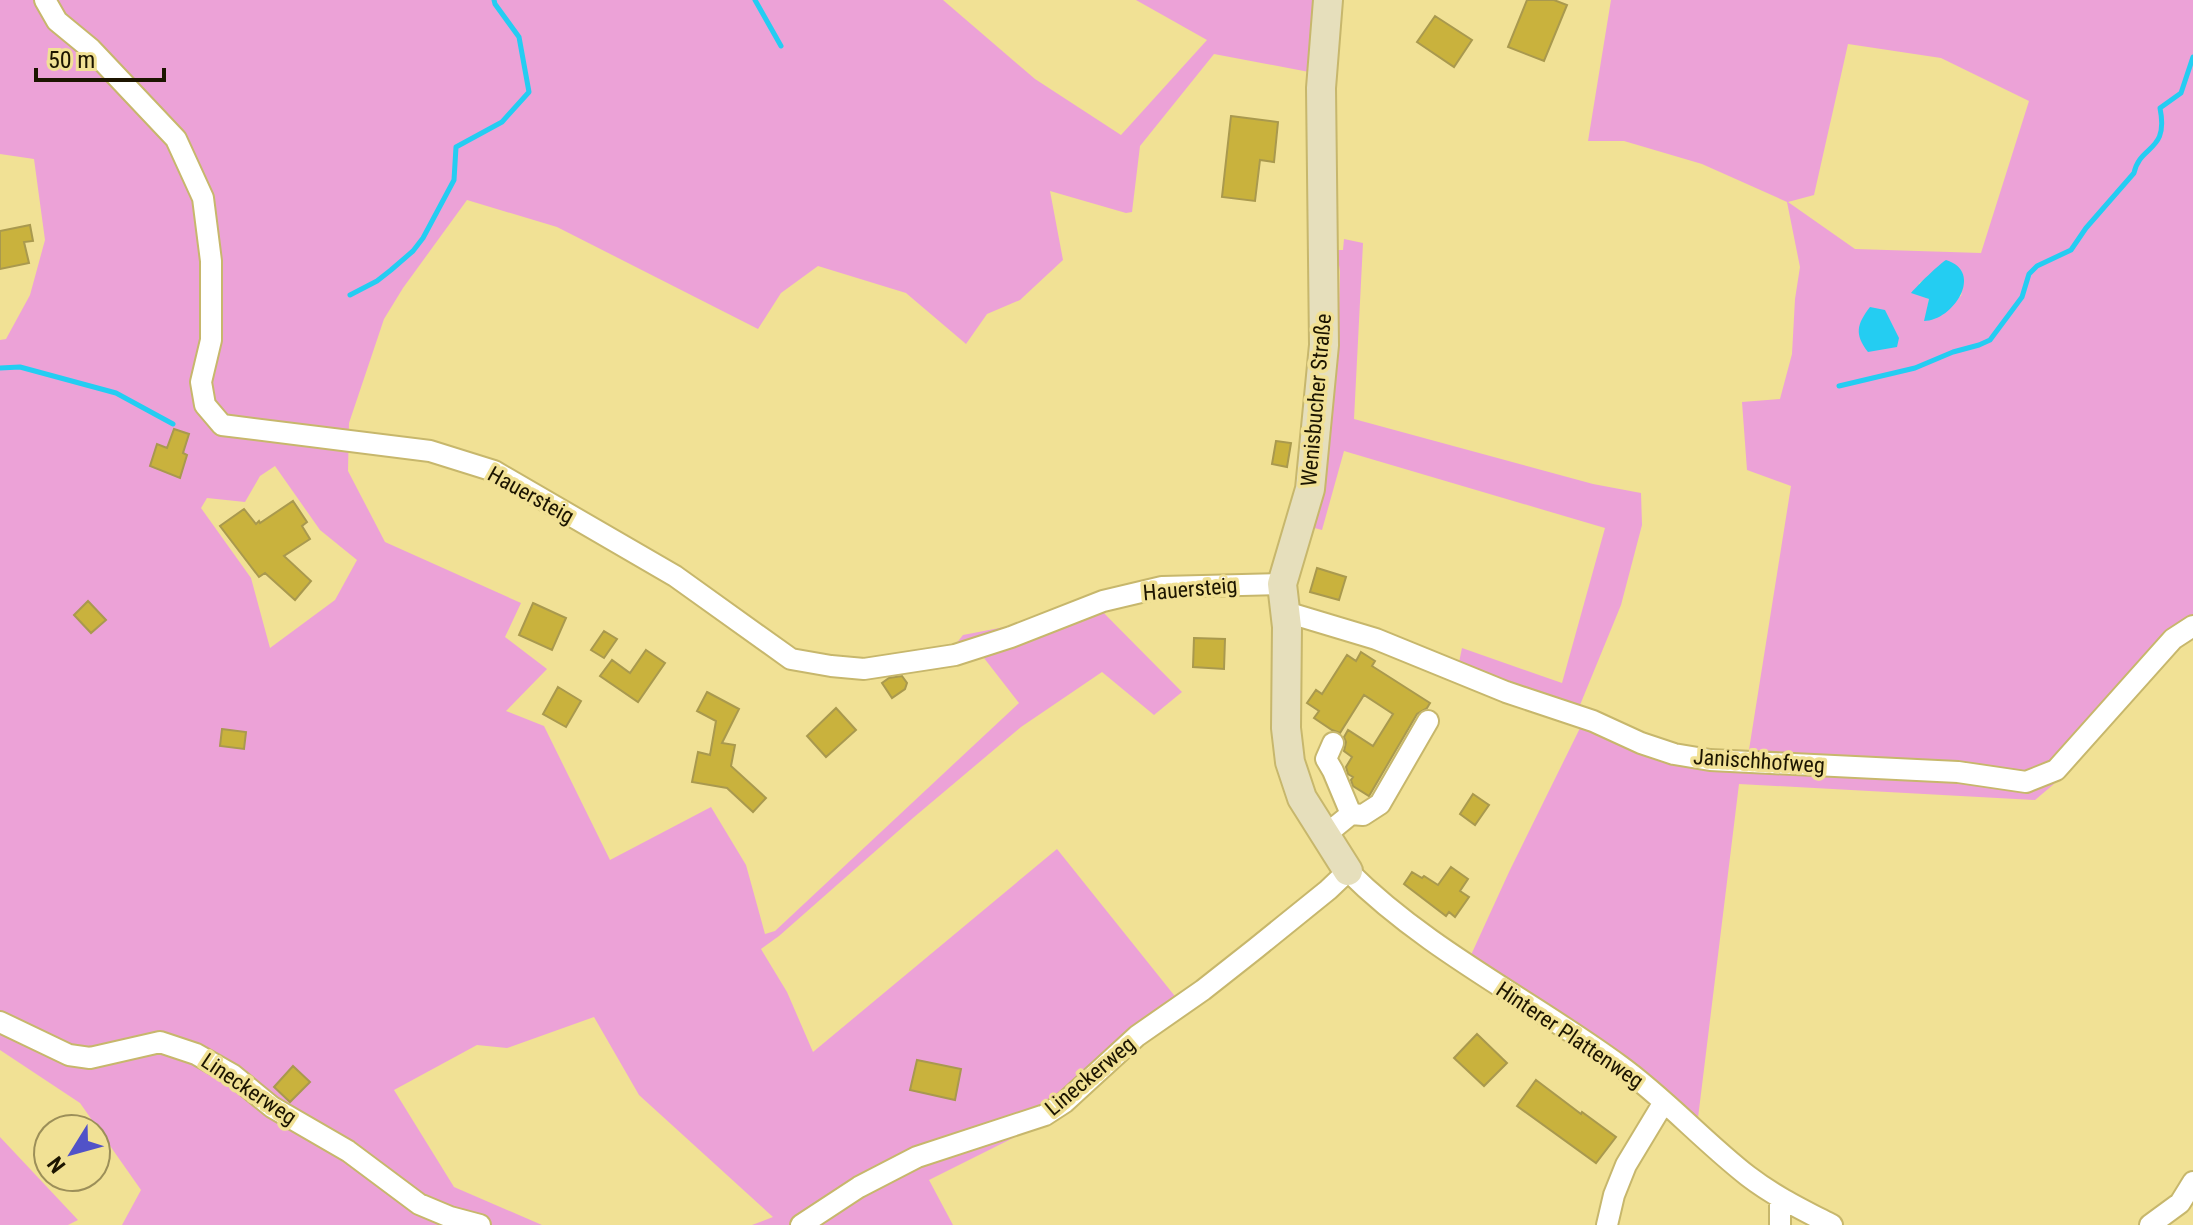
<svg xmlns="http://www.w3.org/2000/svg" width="2193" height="1225" viewBox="0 0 2193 1225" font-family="'Roboto Condensed',sans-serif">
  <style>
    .green { fill: #eca2d7; fill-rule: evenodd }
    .water { fill: #24cdf2 }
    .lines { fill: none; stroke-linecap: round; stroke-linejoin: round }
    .stream { stroke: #24cdf2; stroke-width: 5 }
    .building { fill: #c9b23d; stroke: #a9994e; stroke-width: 2 }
    .street-casing { stroke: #c7b76c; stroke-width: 24 }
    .secondary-casing { stroke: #c7b76c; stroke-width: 32 }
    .street { stroke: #fff; stroke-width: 20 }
    .secondary { stroke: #e6dfbc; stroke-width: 28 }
    .labels { text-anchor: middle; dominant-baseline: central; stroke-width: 7; stroke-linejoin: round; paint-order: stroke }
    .street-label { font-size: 22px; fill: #1c1500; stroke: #f1e195 }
  </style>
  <rect width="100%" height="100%" fill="#f1e195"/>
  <path class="green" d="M0,0H943L1035,79L1121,135L1207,40L1136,0H1318L1309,72L1214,54L1140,146L1132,212L1126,213L1050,191L1063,260L1020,300L987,314L966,344L906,293L818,266L781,293L758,329L557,227L467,200L403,288L384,319L349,423L348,471L385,542L521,603L505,637L547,669L506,711L544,726L610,860L711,807L746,865L765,934L775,931L1019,703L984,658L935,670L963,635L1015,625L1087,596L1182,692L1154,715L1102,672L1021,727L913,818L779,936L761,949L787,992L813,1052L1057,849L1182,1005L1140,1041L1071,1109L929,1180L953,1225H752L773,1217L639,1095L594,1017L507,1048L477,1045L394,1090L454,1187L542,1225H122L141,1190L80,1103L0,1050V340L6,339L30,295L45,240L34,159L0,154ZM275,466L320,530L357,560L335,600L270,648L251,578L201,508L207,498L245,502L260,476Z
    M1611,0H2193V616L2161,638L2082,730L2044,769L2054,784L2035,800L1739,784L1698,1118L1505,977L1471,955L1509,872L1582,724L1457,672L1462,648L1562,683L1605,528L1344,451L1322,530L1311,527L1325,409L1335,383L1338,362L1340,272L1337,250H1343L1344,239L1363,243L1354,419L1593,484L1641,493L1642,525L1621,605L1580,705L1673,750L1748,756L1791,486L1747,470L1742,402L1780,399L1792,354L1795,299L1800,267L1787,202L1702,164L1624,141H1588ZM1848,44L1941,58L2029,101L1981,253L1855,249L1788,202L1814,195ZM1961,270L1964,281L1961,296L1927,310L1929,299L1922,296L1919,283L1929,277Z
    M0,1137L78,1220L68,1225H0Z"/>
  <path class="water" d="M1946,260C1985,272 1953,321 1924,321L1929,299L1911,293C1918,285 1938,265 1946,260Z
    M1870,307L1885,310L1899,338L1897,347L1868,352C1854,334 1857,324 1870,307Z"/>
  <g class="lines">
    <path class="stream" d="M755,0L781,46
      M350,295L377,281L391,270L413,251L423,238L454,180L456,147L502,122L529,92L519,37L495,4L494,0
      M0,368L20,367L116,393L173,424
      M1839,386L1915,368L1953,352L1979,345L1990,340L2022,297L2029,274L2037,266L2071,250L2086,228L2134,173C2140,144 2169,153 2160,108L2181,93L2193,57"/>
  </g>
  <path class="building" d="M1527,0H1554L1567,5L1544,61L1508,47Z
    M1435,16L1472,40L1454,67L1417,42Z
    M1231,116L1278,122L1274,162L1260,160L1255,201L1222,197Z
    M30,225L33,241L24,242L29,263L0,269V231Z
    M174,429L189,434L183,453L187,455L180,478L150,466L157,444L167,448Z
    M1276,441L1291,443L1287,467L1272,464Z
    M293,501L307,522L302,526L310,539L284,556L311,581L295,600L265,573L259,577L220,526L244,509L256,524L259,521L260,523Z
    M1317,568L1346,577L1339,600L1310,592Z
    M88,601L106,620L91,633L74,615Z
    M533,603L566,618L552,650L519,635Z
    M604,631L617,639L604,658L591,650Z
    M1194,638L1225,639L1224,669L1193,667Z
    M646,650L665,663L638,702L600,676L612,660L630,673Z
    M1361,652L1375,661L1372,666L1430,703L1427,708L1417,714L1369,796L1353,786L1351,780L1353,777L1348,774L1346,767L1352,757L1344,751L1346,742L1344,737L1348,730L1373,746L1393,714L1364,695L1340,733L1332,730L1314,718L1319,711L1307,703L1316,690L1322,694L1347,655L1356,661Z
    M902,676L907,683L905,689L892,698L882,683L889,678Z
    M558,687L581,701L566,727L543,714Z
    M707,692L739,709L722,743L735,745L731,766L766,798L753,812L727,788L692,782L698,752L710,755L716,721L697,711Z
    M836,708L856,730L826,757L807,736Z
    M222,729L246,732L244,749L220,746Z
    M1473,794L1489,805L1475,825L1460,814Z
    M1451,867L1468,879L1460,891L1469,897L1455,917L1449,912L1446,916L1404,884L1412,872L1422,878L1424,876L1438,885Z
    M1477,1034L1507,1063L1484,1086L1454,1058Z
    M917,1060L961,1069L955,1100L910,1090Z
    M293,1066L310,1082L290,1102L274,1087Z
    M1536,1080L1581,1114L1582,1112L1616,1137L1596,1163L1517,1106Z"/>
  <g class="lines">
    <g class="street-casing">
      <path id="street" d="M45,0L57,21L91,49L176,139L203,198L211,261V340L201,382L205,405L222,425L430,451L494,471L675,576L791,659L831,666L864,669L955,655L1011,637L1103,601L1162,587L1282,584
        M1286,612L1376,639L1506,692L1593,721L1641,743L1674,754L1710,760L1958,772L2026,782L2056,770L2173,639L2193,626
        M1333,743L1326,759L1333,771L1351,814
        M1324,836L1351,814L1363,815L1380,804L1428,721
        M0,1022L69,1055L90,1058L160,1042L196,1054L233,1075L272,1107L348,1151L419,1204L450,1217L480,1225
        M1780,1199V1225
        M801,1225L859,1187L917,1157L1045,1115L1065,1102L1137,1036L1203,990L1255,949L1328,890L1348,871C1427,950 1529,999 1619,1065C1665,1098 1703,1141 1748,1176C1774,1196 1803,1210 1832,1225
        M1607,1225L1614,1195L1626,1165L1664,1102
        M2150,1225L2180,1203L2193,1182"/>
    </g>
    <g class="secondary-casing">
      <path id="secondary" d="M1328,0L1321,88L1324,345L1310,489L1282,584L1287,627L1286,728L1290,762L1302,798L1348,871"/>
    </g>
    <use href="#street" class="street"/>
    <use href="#secondary" class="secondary"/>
  </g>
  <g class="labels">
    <g class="street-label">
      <text transform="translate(1316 400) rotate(-85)">Wenisbucher Straße</text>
      <text transform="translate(531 495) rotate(29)">Hauersteig</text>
      <text transform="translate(1190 589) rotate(-5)">Hauersteig</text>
      <text transform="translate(1759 761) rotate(4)">Janischhofweg</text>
      <text transform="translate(1570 1035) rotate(34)">Hinterer Plattenweg</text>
      <text transform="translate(1090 1076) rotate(-40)">Lineckerweg</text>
      <text transform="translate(249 1089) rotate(34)">Lineckerweg</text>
    </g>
  </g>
  <g transform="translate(72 1153) rotate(233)"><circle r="38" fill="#f1e195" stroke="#9c8f59" stroke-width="2"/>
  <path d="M0-6L14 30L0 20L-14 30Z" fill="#5152c8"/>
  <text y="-12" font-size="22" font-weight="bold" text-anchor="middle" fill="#1c1500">N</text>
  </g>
  <path d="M36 68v12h128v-12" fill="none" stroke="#1c1500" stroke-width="4"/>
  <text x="48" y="68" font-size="24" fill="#1c1500" stroke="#f1e195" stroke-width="6" paint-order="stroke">50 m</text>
</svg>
